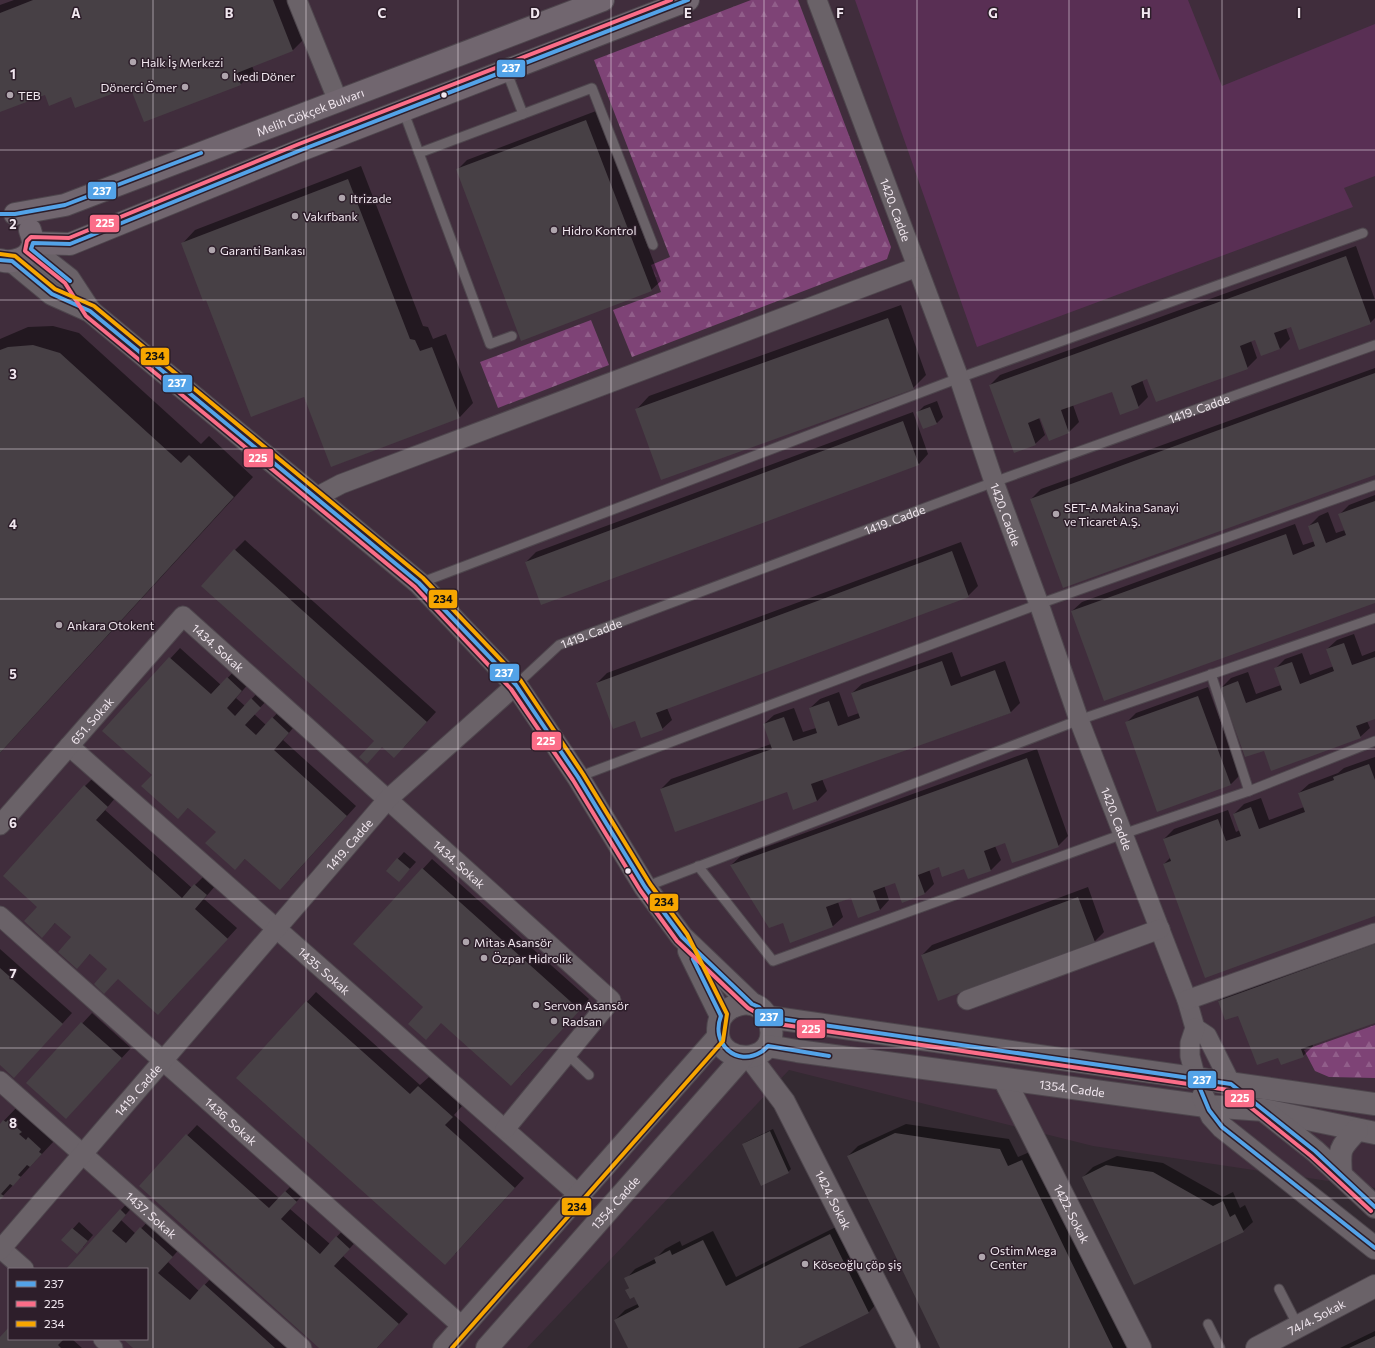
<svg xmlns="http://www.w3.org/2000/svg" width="1375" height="1348" viewBox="0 0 1375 1348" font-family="Commissioner,sans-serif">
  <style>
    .built { fill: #402d3c; fill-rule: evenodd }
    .forest { fill: url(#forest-firs) }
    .green { fill: #592f54 }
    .shadow { fill: #0007 }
    .building { fill: #474045 }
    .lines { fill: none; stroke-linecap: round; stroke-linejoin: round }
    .service-casing { stroke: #4e464d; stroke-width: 11 }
    .minor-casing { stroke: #4e464d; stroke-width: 21 }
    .tertiary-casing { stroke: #4e464d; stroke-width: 24 }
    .secondary-casing { stroke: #4e464d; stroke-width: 24 }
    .primary-casing { stroke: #4e464d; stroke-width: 24 }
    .service { stroke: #6a6268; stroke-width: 9 }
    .minor { stroke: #6a6268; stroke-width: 19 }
    .tertiary { stroke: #6a6268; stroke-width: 22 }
    .secondary { stroke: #6a6268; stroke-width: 22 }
    .primary { stroke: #71666f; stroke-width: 22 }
    .bus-1-casing { stroke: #2d1e2a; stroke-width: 7 }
    .bus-2-casing { stroke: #2d1e2a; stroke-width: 7 }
    .bus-3-casing { stroke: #2d1e2a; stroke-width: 7 }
    .bus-1 { stroke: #53a3e8; stroke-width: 4 }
    .bus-2 { stroke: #fb6d88; stroke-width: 4 }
    .bus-3 { stroke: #f7a600; stroke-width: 4 }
    .grid { fill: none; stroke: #f1e7ef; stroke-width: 1; stroke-opacity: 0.55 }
    .poi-dot { fill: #afa5ad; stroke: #2d1e2a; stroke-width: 1.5 }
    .bus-dot { fill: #f1e7ef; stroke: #2d1e2a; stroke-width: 1.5 }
    .labels { text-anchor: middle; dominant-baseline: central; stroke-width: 3; stroke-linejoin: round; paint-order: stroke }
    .poi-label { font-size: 12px; fill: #f1e7ef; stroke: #2d1e2a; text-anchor: start }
    .street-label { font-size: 12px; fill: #f1e7ef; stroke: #2d1e2a }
    .grid-label { font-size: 13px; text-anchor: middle; font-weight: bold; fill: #f1e7ef; stroke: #2d1e2a; stroke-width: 3; stroke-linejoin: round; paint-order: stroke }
    .line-badge { stroke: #2d1e2a; stroke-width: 1.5 }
    .badge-label { font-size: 11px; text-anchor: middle; font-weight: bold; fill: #fff }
    .pale-badge-label { font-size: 11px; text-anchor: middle; font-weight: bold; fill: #111 }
  </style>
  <defs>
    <pattern id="forest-firs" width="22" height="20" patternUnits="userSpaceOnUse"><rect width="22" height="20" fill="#7e4376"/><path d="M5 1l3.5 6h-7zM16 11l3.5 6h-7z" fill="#915e8a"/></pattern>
  </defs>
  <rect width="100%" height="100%" fill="#342a32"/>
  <path class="built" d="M0,0H1375V1188L1093,1146L789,1070L527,1348H0ZM9,1269H147V1339H9Z"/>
  <path class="forest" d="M751,0H798L891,247L887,259L632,357L613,310L661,292L651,265L670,257L594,60Z
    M591,320L609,365L498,408L480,362Z
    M1375,1025V1078L1329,1077L1315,1071L1304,1050Z"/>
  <path class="green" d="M855,0H1188L1222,86L1375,24V176L1344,188L1353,207L977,347Z"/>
  <path class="shadow" d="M14,0H291L306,37L293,50L252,66L254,71L241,84L131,85L72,96L46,94L0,111V5Z
    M596,111L661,281L651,290L457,170L467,160Z
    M361,166L423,326L428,327L433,339L446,334L473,403L460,417L332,466L304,396L207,299L182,244L195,230Z
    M1356,246L1375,300V318L1370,323L1292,326L1286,328L1290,339L1280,349L1256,339L1251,341L1257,358L1247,368L1148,378L1142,380L1148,397L1138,407L1113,391L1073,405L1079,422L1069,432L1049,439L1041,417L1039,418L1045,435L1035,444L990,385L1000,375Z
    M901,305L926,375L913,388L636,410L649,396Z
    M53,326L79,333L201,444L209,436L253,477L0,753V339L28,327Z
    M1375,368V474L1031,499L1041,489Z
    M937,401L943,417L937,423L918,412L924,406Z
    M913,412L928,454L919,464L526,562L536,552Z
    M1375,495V601L1072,611L1082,602L1295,524L1303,545L1315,541L1309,526L1319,516L1328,512L1336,533L1345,530L1339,515L1349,505Z
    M245,540L436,712L404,747H382L375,741L235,550Z
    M961,542L978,586L968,596L667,708L672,720L662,729L635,719L597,683L607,673Z
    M1354,634L1362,656L1375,651V718L1367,721L1370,728L1360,737L1264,749L1221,688L1231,678L1248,672L1256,694L1281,685L1275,669L1285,659L1302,653L1310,675L1334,666L1327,649L1337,640Z
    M180,648L221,685L237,668L251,681L236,698L245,706L261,689L270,697L254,714L266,725L282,708L298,722L283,740L356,806L290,879L246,858L235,869L217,832L189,807L178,818L153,775L104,731Z
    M952,652L961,677L1005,661L1020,703L1010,713L822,779L827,791L817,801L788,791L661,789L671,779L771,744L764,724L774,715L794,708L803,732L816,728L810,708L820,699L839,692L848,717L859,713L852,693L862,684Z
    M1208,687L1240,775L1230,785L1126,723L1136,713Z
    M1037,749L1068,836L1058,846L1006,842L995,846L1001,860L991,870L969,878L965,868L939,866L929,869L934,884L924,894L895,881L884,885L889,900L880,910L852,897L838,902L843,917L833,926L791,941L784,922L731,865L741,856Z
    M1375,757V915L1164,864L1171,857L1164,839L1174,829L1228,810L1236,832L1240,830L1234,814L1244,804L1261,798L1269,820L1304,807L1299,793L1309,784L1338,773L1344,768Z
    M95,776L117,796L105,810L192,888L205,875L216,885L204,899L237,928L168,1004L118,978L91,953L77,968L73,937L56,922L42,937L39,907L85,786Z
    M404,852L416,862L405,874L387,871Z
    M432,859L589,999L521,1075L424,1007L354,944Z
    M1088,887L1104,932L1095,941L922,955L932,945Z
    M1375,938V1021L1312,1044L1313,1046L1303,1056H1279L1239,1014L1219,1001L1229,991Z
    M0,949L72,1013L23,1067L0,1064Z
    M316,992L420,1085L429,1077L462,1106L454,1115L524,1178L455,1254L238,1078Z
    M92,1013L131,1048L66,1118L27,1083Z
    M17,1107L54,1141L0,1199V1125Z
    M906,1124L1009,1139L1018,1157L1032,1151L1127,1348H941L848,1156L858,1146Z
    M197,1125L279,1198L295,1182L306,1191L290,1209L330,1244L346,1227L359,1238L343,1256L408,1314L377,1348H320L140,1186Z
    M773,1129L791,1169L788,1172L743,1144L746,1142Z
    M1117,1156L1163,1163L1223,1197L1233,1192L1240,1208L1245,1205L1253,1222L1243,1231L1083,1177L1093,1167Z
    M130,1200L135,1204L121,1220L136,1234L151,1218L182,1246L168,1262L199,1291L214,1275L295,1348H135L125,1339H147V1269H67Z
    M79,1222L93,1235L83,1247L63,1240Z
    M840,1225L878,1302L869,1312L796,1348H629L615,1320L625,1310L638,1304L634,1296L626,1290L630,1287L626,1279L635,1269L655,1259L665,1249L680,1241L682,1246L713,1231L736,1277Z
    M9,1329V1339H72L82,1348H0V1339Z
    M1375,1331V1348H1340Z"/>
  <path class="building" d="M33,0H273L293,51L237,73L241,85L144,122L130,87L75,108L71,97L49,106L45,95L0,112V13Z
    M586,120L652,291L521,341L456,169Z
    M348,179L410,339L415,340L420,351L432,347L460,418L331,467L304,397L251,417L206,300L203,301L181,243Z
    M1346,256L1371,324L1299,350L1291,327L1274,333L1280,349L1261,356L1255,340L1240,346L1248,369L1156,402L1147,379L1131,386L1139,408L1120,415L1112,392L1061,410L1069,433L1049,441L1040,418L1028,423L1036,445L1014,453L989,385Z
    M888,318L914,389L661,480L635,409Z
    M33,345L60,353L181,463L189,455L234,497L0,753V350L8,347Z
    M1375,373V475L1063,588L1030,499Z
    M930,407L937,424L923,429L916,412Z
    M903,421L919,465L541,605L525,562Z
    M1375,501V603L1104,701L1071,611L1286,534L1293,555L1315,546L1308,526L1318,522L1326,543L1346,535L1338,514Z
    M234,549L427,722L394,758L382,747L367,764L359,757L374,741L201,586Z
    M952,551L969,597L656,713L663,730L641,738L635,721L613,729L596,683Z
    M1344,643L1352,665L1375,657V719L1356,726L1361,738L1271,771L1264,751L1245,757L1220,688L1238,681L1246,703L1282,690L1274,668L1292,662L1300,684L1334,671L1326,649Z
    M169,657L211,694L227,677L242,691L227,708L235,716L251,698L261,708L245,725L256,735L272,717L289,733L274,750L347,816L280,890L245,859L235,870L205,843L216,832L188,808L178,819L141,786L152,775L102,731Z
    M942,661L951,686L995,670L1011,713L811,784L817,801L793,810L787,792L675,832L660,789L772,749L763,724L784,717L793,741L817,733L809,708L829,701L838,726L860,718L851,693Z
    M1198,696L1231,785L1157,812L1125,722Z
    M1027,758L1059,847L1012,863L1005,843L984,851L991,871L968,879L964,869L942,877L939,867L918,875L925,894L902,903L895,883L873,891L880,910L858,918L851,898L826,907L833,927L790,943L783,923L769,928L730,865Z
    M1369,764L1375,780V916L1205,978L1163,864L1171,861L1163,839L1218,819L1226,841L1241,836L1233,814L1251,807L1259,829L1305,812L1298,793L1334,780L1333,777Z
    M84,785L108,807L96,820L182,898L194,884L207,895L195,909L228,939L158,1015L118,979L104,994L94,984L107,969L90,954L77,969L58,952L71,937L55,923L42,938L24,921L37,907L3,876Z
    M397,858L410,869L399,882L386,871Z
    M422,868L580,1010L511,1086L441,1023L426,1040L408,1024L423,1007L353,944Z
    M1078,897L1095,942L938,1001L921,955Z
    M1375,944V1023L1301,1049L1304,1057L1281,1065L1278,1058L1257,1065L1238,1016L1225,1020L1218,1001Z
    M0,968L63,1024L14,1078L0,1065Z
    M306,1001L410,1094L418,1086L453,1117L445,1125L515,1188L445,1265L236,1078Z
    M81,1022L122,1058L66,1119L26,1083Z
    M3,1120L6,1122L8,1120L22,1132L19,1134L26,1140L28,1137L41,1149L39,1152L42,1154L30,1167L27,1165L18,1175L21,1177L13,1186L10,1184L1,1194L4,1196L0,1200V1124Z
    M770,1131L789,1173L761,1186L742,1144Z
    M895,1133L1000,1149L1008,1166L1022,1160L1113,1348H940L847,1156Z
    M186,1134L269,1208L285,1191L297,1202L281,1219L320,1254L336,1236L350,1249L334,1266L399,1324L377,1348H319L139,1186Z
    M1106,1165L1153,1172L1213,1206L1223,1201L1230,1217L1235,1214L1244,1232L1134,1285L1082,1177Z
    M120,1209L126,1215L112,1231L126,1243L140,1227L173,1257L158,1273L190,1300L204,1284L275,1348H133L123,1339H147V1269H66Z
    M72,1228L88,1241L77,1254L61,1240Z
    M830,1234L869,1313L798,1348H628L614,1320L639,1307L634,1297L630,1299L625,1290L629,1288L624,1278L656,1263L654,1258L670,1250L672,1255L703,1240L726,1286Z
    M9,1327V1339H64L58,1345L61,1348H0V1337Z
    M1375,1336V1348H1349Z"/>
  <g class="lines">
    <g class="service-casing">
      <g id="service">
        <path d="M506,70L523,114L592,88L653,245"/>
        <path d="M403,110L490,344L512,336"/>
        <path d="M419,153L523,114"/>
        <path d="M420,583L959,378L1363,233"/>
        <path d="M1211,674L1249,791"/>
        <path id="s1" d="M516,685L559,645L994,482L1375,345"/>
        <path d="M578,777L1039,604L1375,485"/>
        <path d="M698,866L773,961L1123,834L1249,791L1375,741"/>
        <path d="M645,887L1079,720L1375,618"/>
        <path d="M567,1054L589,1075"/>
        <path d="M1279,1289L1298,1326"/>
        <path d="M1208,1324L1220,1348"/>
      </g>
    </g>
    <g class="minor-casing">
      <g id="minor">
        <path d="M297,0L338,101"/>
        <path id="s2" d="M817,0L959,378L994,482L1039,604L1079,720L1187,1000L1195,1028L1207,1036L1231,1084"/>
        <path d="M317,499L324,493L341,484L917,267"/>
        <path id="s3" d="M69,746L579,1195"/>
        <path id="s4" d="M0,825L183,616L611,1000L505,1129"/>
        <path id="s5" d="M0,916L463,1327"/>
        <path d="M967,1000L1160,929"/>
        <path d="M1187,1000L1375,933"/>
        <path d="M1195,1028L1190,1043V1056L1196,1079"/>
        <path id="s6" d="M0,1081L302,1348"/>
        <path d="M0,1248L24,1269"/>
        <path id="s7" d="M0,1250L388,799L516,685"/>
        <path d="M103,1339L113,1348"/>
      </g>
    </g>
    <g class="tertiary-casing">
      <g id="tertiary">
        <path id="s8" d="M750,1057L784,1102L909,1348"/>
        <path id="s9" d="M1004,1079L1140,1348"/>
        <path id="s10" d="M1257,1348L1375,1286"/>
      </g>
    </g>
    <g class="secondary-casing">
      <g id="secondary">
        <path d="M31,249L69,279L90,311"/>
        <path d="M12,261L52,294L90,311L419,583L516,685L578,777L645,887L682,937L752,1004"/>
        <path d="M689,951L721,1016"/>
        <path d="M768,1017C787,1065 720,1068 718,1034C718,1028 718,1021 722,1016C729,1005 748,999 760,1008C763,1010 765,1014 768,1017L1375,1104"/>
        <path id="s11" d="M768,1046L797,1051L1206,1106L1264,1110L1375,1133"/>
        <path d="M1203,1097L1212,1116L1222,1127L1375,1248"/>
        <path d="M1267,1113L1315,1151L1375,1207"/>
        <path d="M1341,1175C1339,1149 1339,1149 1357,1130"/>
        <path d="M444,1348L718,1037"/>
        <path id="s12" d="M487,1348L743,1057"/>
      </g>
    </g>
    <g class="primary-casing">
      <g id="primary">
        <path id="s13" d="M15,214L65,205L603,0"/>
        <path d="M33,243L70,244L301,150L688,0"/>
        <path d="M0,260C12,264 32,258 33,243C33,238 31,234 30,230"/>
      </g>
    </g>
    <use href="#service" class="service"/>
    <use href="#minor" class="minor"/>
    <use href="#tertiary" class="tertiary"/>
    <use href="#secondary" class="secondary"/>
    <use href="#primary" class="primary"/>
    <g class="bus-1-casing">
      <path id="bus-1" d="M0,214H15L65,205L201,153
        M0,260L12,261L52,294L90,311L419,583L516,685L578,777L645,887L682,937L752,1004L759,1007L768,1017L1231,1084L1315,1151L1375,1207
        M70,281L31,249L33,243L70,244L301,150L688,0
        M693,959L721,1016C710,1044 737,1067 761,1052C763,1051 766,1048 768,1046L829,1056
        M1196,1079L1209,1110L1222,1127L1375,1248"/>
    </g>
    <g class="bus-2-casing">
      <path id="bus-2" d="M671,0L299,144L69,238L31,237L27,241L25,251L65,283L86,316L415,587L511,689L573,780L640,890L677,941L748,1008L755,1012L764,1022L1229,1090L1311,1156L1371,1211"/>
    </g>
    <g class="bus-3-casing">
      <path id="bus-3" d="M0,254L15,256L55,289L94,306L423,578L521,681L583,774L650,884L687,934L727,1014L723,1041L452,1348"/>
    </g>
    <use href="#bus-1" class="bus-1"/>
    <use href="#bus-2" class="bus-2"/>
    <use href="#bus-3" class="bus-3"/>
  </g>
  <path class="grid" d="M153,0V1348M306,0V1348M458,0V1348M611,0V1348M764,0V1348M917,0V1348M1069,0V1348M1222,0V1348M0,150H1375M0,300H1375M0,449H1375M0,599H1375M0,749H1375M0,899H1375M0,1048H1375M0,1198H1375"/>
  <g class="poi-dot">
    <circle cx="133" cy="62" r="4"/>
    <circle cx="225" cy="76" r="4"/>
    <circle cx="185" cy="87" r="4"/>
    <circle cx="10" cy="95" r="4"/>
    <circle cx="342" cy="198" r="4"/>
    <circle cx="295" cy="216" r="4"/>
    <circle cx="554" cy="230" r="4"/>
    <circle cx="212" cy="250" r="4"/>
    <circle cx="1056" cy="514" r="4"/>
    <circle cx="59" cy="625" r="4"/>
    <circle cx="466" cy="942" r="4"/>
    <circle cx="484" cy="958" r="4"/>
    <circle cx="536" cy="1005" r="4"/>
    <circle cx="554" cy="1021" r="4"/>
    <circle cx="982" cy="1257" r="4"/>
    <circle cx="805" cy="1264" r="4"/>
  </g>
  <g class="bus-dot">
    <circle cx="444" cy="95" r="3.5"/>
    <circle cx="628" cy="871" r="3.5"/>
  </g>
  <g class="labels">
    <g class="poi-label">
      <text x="141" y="62">Halk İş Merkezi</text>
      <text x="233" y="76">İvedi Döner</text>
      <text x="177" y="87" text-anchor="end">Dönerci Ömer</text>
      <text x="18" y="95">TEB</text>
      <text x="350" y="198">Itrizade</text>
      <text x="303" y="216">Vakıfbank</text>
      <text x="562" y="230">Hidro Kontrol</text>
      <text x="220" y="250">Garanti Bankası</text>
      <text x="1064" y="507">SET-A Makina Sanayi<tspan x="1064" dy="14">ve Ticaret A.Ş.</tspan></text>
      <text x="67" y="625">Ankara Otokent</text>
      <text x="474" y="942">Mitas Asansör</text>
      <text x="492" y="958">Özpar Hidrolik</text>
      <text x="544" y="1005">Servon Asansör</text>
      <text x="562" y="1021">Radsan</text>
      <text x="990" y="1250">Ostim Mega<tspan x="990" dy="14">Center</tspan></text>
      <text x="813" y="1264">Köseoğlu çöp şiş</text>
    </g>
    <g class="street-label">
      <text stroke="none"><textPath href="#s13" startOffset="313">Melih Gökçek Bulvarı</textPath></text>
      <text stroke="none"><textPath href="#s2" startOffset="224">1420. Cadde</textPath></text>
      <text stroke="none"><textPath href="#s1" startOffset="741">1419. Cadde</textPath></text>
      <text stroke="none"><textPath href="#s2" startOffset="548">1420. Cadde</textPath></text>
      <text stroke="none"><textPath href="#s1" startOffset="417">1419. Cadde</textPath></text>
      <text stroke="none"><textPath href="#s1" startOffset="93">1419. Cadde</textPath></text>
      <text stroke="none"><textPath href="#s4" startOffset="325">1434. Sokak</textPath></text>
      <text stroke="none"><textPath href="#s4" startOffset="139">651. Sokak</textPath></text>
      <text stroke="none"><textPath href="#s2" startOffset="872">1420. Cadde</textPath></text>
      <text stroke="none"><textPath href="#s7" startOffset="535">1419. Cadde</textPath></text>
      <text stroke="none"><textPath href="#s4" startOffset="649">1434. Sokak</textPath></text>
      <text stroke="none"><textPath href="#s3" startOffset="340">1435. Sokak</textPath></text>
      <text stroke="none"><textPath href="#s11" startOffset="307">1354. Cadde</textPath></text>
      <text stroke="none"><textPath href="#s7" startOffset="211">1419. Cadde</textPath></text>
      <text stroke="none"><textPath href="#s5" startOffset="309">1436. Sokak</textPath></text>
      <text stroke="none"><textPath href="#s8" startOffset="166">1424. Sokak</textPath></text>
      <text stroke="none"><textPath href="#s12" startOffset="194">1354. Cadde</textPath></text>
      <text stroke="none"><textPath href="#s9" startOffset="151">1422. Sokak</textPath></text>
      <text stroke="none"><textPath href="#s6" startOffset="202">1437. Sokak</textPath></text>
      <text stroke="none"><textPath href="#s10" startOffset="67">74/4. Sokak</textPath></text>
    </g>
  </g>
  <g class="grid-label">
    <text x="76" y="18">A</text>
    <text x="229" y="18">B</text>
    <text x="382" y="18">C</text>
    <text x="535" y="18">D</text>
    <text x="688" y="18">E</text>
    <text x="840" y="18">F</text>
    <text x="993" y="18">G</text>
    <text x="1146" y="18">H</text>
    <text x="1299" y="18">I</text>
    <text x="13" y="79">1</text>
    <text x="13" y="229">2</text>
    <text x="13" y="379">3</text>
    <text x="13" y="529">4</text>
    <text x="13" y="679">5</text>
    <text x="13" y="828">6</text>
    <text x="13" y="978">7</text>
    <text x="13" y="1128">8</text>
  </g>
  <g class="line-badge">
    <rect x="496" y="59" width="30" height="19" rx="4" fill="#53a3e8"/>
    <rect x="87" y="181" width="30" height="19" rx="4" fill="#53a3e8"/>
    <rect x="89" y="214" width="31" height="19" rx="4" fill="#fb6d88"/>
    <rect x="140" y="347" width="30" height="19" rx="4" fill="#f7a600"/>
    <rect x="162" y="374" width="31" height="19" rx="4" fill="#53a3e8"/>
    <rect x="243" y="448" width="31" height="20" rx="4" fill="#fb6d88"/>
    <rect x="428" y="589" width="30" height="20" rx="4" fill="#f7a600"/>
    <rect x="489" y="663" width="31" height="19" rx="4" fill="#53a3e8"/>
    <rect x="531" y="731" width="31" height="20" rx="4" fill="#fb6d88"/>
    <rect x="649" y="893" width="30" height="19" rx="4" fill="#f7a600"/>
    <rect x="754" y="1008" width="30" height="19" rx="4" fill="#53a3e8"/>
    <rect x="796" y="1019" width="30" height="20" rx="4" fill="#fb6d88"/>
    <rect x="1187" y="1070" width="30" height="19" rx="4" fill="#53a3e8"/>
    <rect x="1224" y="1089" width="31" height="19" rx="4" fill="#fb6d88"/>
    <rect x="561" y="1197" width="31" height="19" rx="4" fill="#f7a600"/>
  </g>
  <g class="badge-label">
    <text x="511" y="72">237</text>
    <text x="102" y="195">237</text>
    <text x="105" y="227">225</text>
    <text x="177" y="387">237</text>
    <text x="258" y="462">225</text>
    <text x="504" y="677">237</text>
    <text x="546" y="745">225</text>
    <text x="769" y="1021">237</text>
    <text x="811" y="1033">225</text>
    <text x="1202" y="1084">237</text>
    <text x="1240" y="1102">225</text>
  </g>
  <g class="pale-badge-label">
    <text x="155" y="360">234</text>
    <text x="443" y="603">234</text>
    <text x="664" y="906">234</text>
    <text x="577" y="1211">234</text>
  </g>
  <rect x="8" y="1268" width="140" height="72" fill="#2d1e2a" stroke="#7b6e79"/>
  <rect x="16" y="1281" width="20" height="6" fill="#53a3e8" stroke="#7b6e79"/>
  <text x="44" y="1288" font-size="12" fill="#f1e7ef">237</text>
  <rect x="16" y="1301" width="20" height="6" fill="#fb6d88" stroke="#7b6e79"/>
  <text x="44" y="1308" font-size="12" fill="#f1e7ef">225</text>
  <rect x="16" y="1321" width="20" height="6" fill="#f7a600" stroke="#7b6e79"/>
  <text x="44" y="1328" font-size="12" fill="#f1e7ef">234</text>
</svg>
